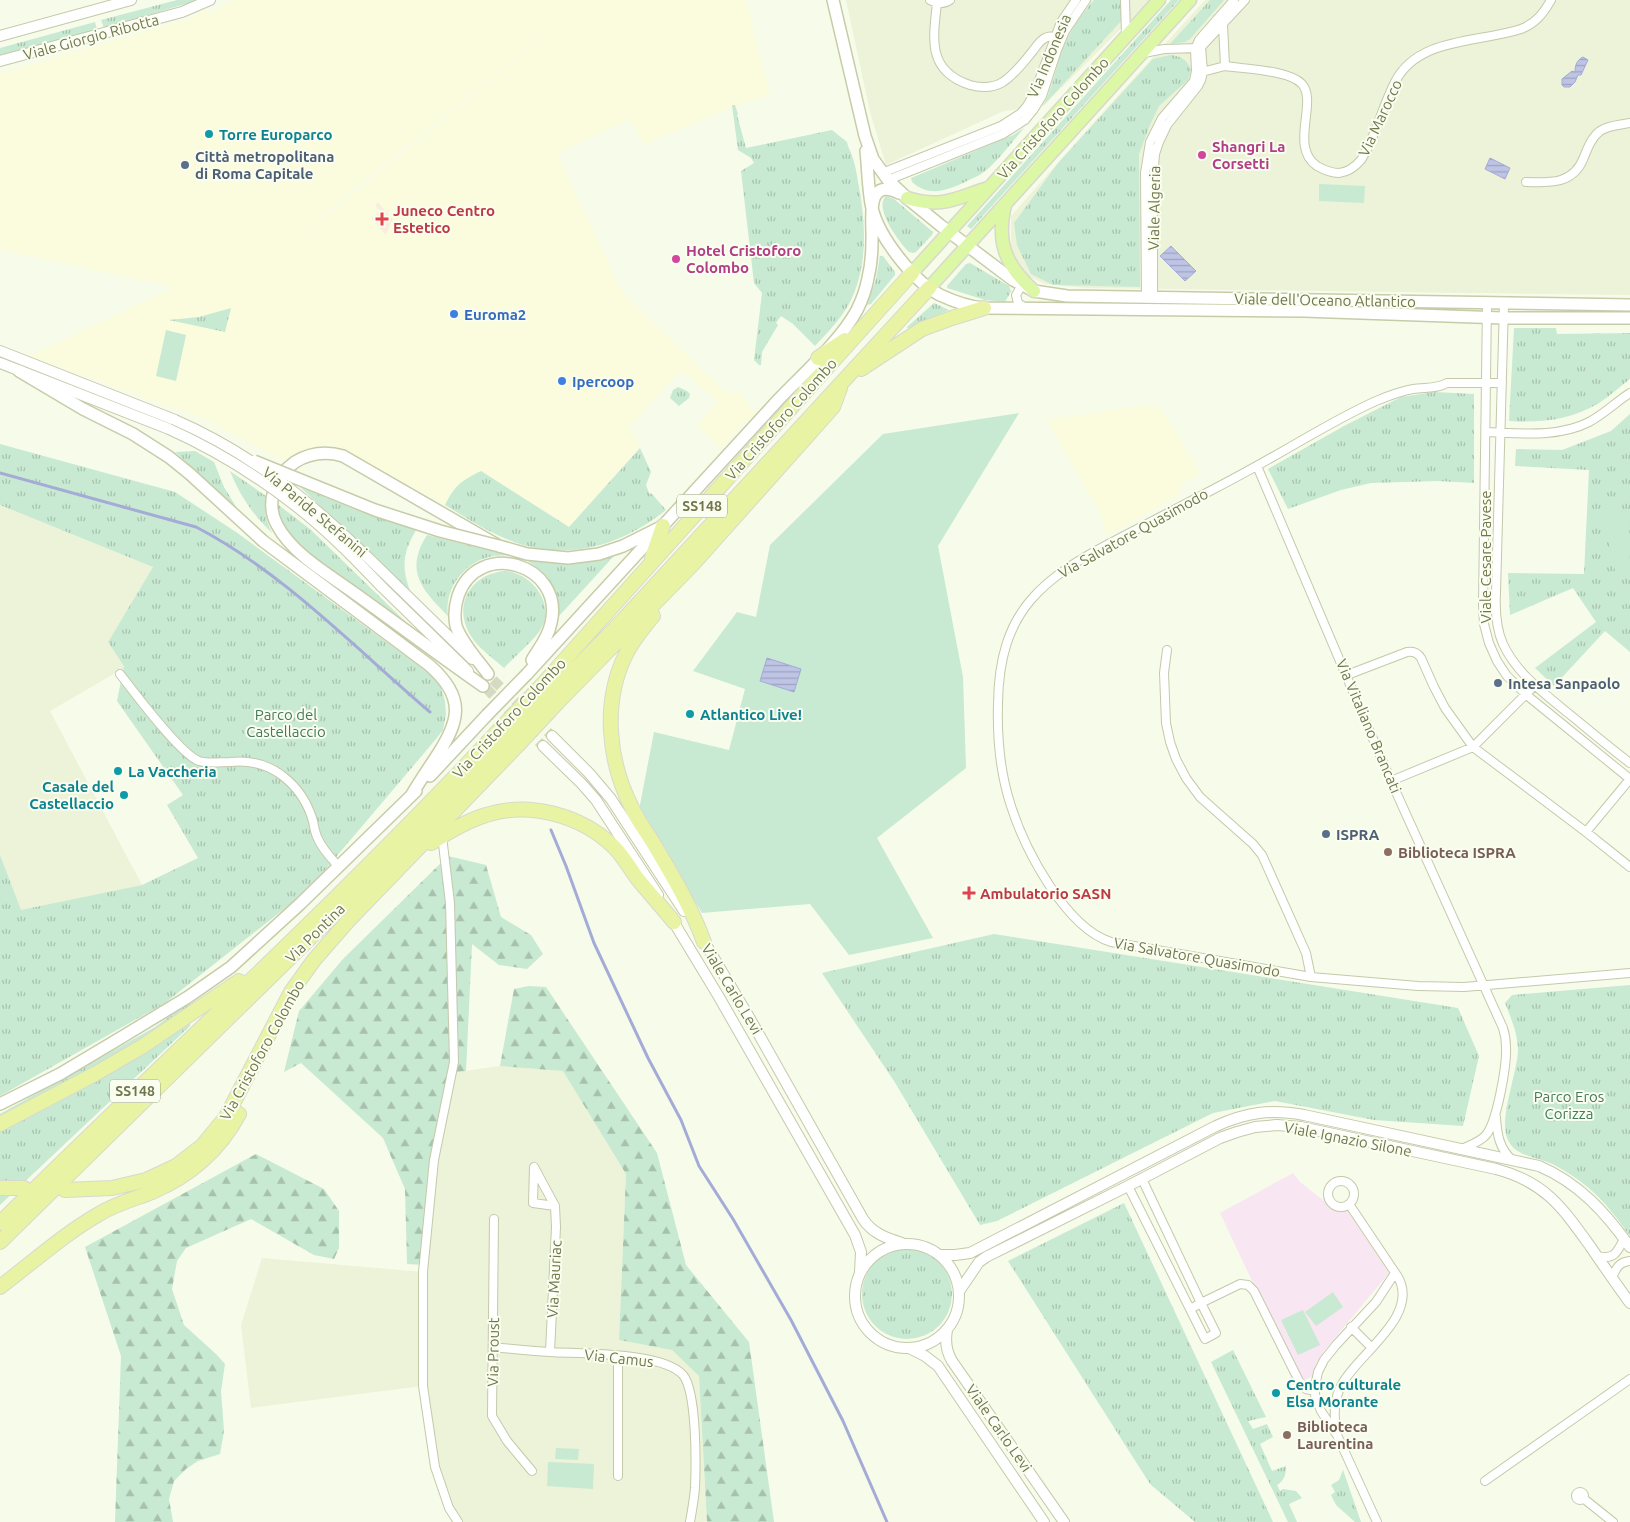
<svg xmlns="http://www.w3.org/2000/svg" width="1630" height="1522" viewBox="0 0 1630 1522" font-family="Ubuntu,sans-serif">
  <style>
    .residential { fill: #ecf3d8 }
    .commercial { fill: #fbfbde; fill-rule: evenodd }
    .education { fill: #f8e6f2 }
    .medical { fill: #f9eedd }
    .grass { fill: url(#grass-tufts) }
    .forest { fill: url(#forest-firs) }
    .garden { fill: #c8e9d2 }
    .water { fill: url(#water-rules); stroke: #a5abd7 }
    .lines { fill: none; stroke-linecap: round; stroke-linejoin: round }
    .stream { stroke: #a5abd7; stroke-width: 3 }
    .tertiary-tunnel { stroke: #d5dac2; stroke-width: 10; stroke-dasharray: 10 5; stroke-linecap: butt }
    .minor-casing { stroke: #c4c9aa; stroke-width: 10 }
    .tertiary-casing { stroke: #c4c9aa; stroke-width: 12 }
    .secondary-casing { stroke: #c7cca8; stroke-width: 14 }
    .primary-casing { stroke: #d8d9cd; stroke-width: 15 }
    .trunk-casing { stroke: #d8d9cd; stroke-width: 16 }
    .minor { stroke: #fff; stroke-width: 8 }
    .tertiary { stroke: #fff; stroke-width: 10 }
    .secondary { stroke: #fff; stroke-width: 11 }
    .primary { stroke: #dcf7a5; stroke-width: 12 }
    .trunk { stroke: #e8f4a4; stroke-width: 14 }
    .tertiary-bridge-casing { stroke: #c4c9aa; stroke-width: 12; stroke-linecap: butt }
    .secondary-bridge-casing { stroke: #c7cca8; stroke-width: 14; stroke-linecap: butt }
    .trunk-bridge-casing { stroke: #d8d9cd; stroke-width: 16; stroke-linecap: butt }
    .tertiary-bridge { stroke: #fff; stroke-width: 10 }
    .secondary-bridge { stroke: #fff; stroke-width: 11 }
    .trunk-bridge { stroke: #e8f4a4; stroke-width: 14 }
    .culture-dot { fill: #0f9aa8; stroke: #fafef0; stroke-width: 2 }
    .hotel-dot { fill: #d1479c; stroke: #fafef0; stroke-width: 2 }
    .service-dot { fill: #5c6f8a; stroke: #fafef0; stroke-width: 2 }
    .health-dot { fill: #e0444e; stroke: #fafef0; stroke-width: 2 }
    .shop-dot { fill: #3f7fe0; stroke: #fafef0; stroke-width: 2 }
    .education-dot { fill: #8d6e63; stroke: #fafef0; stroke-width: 2 }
    .labels { text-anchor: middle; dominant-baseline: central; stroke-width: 4; stroke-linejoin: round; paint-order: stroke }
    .shield { fill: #fafef0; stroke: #9c9f7e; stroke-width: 1 }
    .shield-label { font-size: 14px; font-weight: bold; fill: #73764d }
    .street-label { font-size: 15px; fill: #73764d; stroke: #fafef0 }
    .culture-label { font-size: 15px; font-weight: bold; fill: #0d838f; stroke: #fafef0; text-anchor: start }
    .hotel-label { font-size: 15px; font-weight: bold; fill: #b23c85; stroke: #fafef0; text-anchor: start }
    .service-label { font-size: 15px; font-weight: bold; fill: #4e5e75; stroke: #fafef0; text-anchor: start }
    .health-label { font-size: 15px; font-weight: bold; fill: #be3a42; stroke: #fafef0; text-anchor: start }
    .shop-label { font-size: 15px; font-weight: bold; fill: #366cbe; stroke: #fafef0; text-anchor: start }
    .park-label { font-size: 15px; fill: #457b5c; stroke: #fafef0 }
    .education-label { font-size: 15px; font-weight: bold; fill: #785e54; stroke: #fafef0; text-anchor: start }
  </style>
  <defs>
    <pattern id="grass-tufts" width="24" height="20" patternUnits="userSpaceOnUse" patternTransform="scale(1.25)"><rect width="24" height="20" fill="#c8e9d2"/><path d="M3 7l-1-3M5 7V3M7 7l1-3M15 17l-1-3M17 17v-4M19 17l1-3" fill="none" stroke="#a7c1ad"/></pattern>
    <pattern id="forest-firs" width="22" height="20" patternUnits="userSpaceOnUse" patternTransform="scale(1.25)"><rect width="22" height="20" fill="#c8e9d2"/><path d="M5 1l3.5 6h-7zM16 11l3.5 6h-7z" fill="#a7c1ad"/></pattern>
    <pattern id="water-rules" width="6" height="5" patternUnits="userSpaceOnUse" patternTransform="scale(1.25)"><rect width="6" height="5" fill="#bec4e5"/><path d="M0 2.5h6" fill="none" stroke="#9fa4bc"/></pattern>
  </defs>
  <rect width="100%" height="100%" fill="#f6fce9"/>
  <path class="residential" d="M846,0H1150L1043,106L1004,111L886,165L870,112Z
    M1205,0H1630V295L1086,288L1045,284L1026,275L1017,264L1011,248V216L1095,121Z
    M0,505L153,567L108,642L124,661V668L50,711L142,885L20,911L0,855Z
    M500,1066L563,1071L626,1174L619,1340L672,1350L699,1376L707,1522H458L449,1508L430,1438L422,1386L251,1408L241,1325L262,1258L423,1272L431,1192L451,1073Z"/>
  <path class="commercial" d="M232,0H746L770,95L737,105L644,145L630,119L557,154L623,293L726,392H739L755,414L749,422L746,420L721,449L696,426L718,402L681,370L630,426L640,448L569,527L481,471L452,490L445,505L355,455L326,444L283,461L204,419L29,356L174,287L0,250V73L189,19L208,9V13H211ZM549,31V32L264,267L357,187Z
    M1145,405L1162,408L1201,474L1181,484L1180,494L1109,535L1102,531L1104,520L1046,420Z"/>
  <path class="education" d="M1293,1173L1300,1182L1328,1204L1334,1208L1347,1210L1389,1273L1324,1351L1316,1363L1313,1376L1304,1380L1261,1300L1220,1213Z"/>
  <path class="medical" d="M378,202L393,220L390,224L386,235L371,218L380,211L375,205Z"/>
  <path class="grass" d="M177,0H199L104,28L101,20Z
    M1094,0H1121L1122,20L1043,106C1053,88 1054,73 1061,54C1068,34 1080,16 1094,0Z
    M1171,0H1179L971,229L967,226Z
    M1210,0H1224L1190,39L1185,42L1170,44Z
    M95,22L97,30L0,57V48Z
    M1170,55C1181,56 1186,59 1191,69L1188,80L1159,106L1150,125L1139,154L1140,287L1053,285L1031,274L1017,245L1014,223L1058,163L1153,59Z
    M732,105H735L738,114L737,115L746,148L832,130L847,142C848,148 851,151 852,156C856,166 857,177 859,187C866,224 868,269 849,304C840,320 827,333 815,346L793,324L781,316L776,323L778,325L762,352L761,365H759L754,360L762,293L754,283L741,171L754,163L751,158L738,150Z
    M1024,128C1012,142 998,161 984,172C979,176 972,178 967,181C949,190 929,198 912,182L911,178L1013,135Z
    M886,196L894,199L933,232L932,235L916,252L913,253L909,252C900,243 873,208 886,196Z
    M880,256H883L895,272V275L871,304L867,305L876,279Z
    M970,263L1009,286L1011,291L1005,302L985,300L947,288V286L966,264Z
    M934,303L949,310L908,329L907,327Z
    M231,308L225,332L169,320L199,317Z
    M1514,328H1556L1557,334L1630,333V379C1619,387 1610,396 1599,403C1571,420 1541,423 1509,421Z
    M678,387L687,391L690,394L689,398L679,406L670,398L673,390Z
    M1434,392L1474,394V483L1438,481L1371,483L1341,490L1288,509L1268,469L1344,426L1401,397Z
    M1630,414V652L1605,631L1554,686L1535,668L1596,622L1573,588L1510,615L1508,573L1584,574L1589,470L1515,466L1516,449L1562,450L1611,431Z
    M0,444L175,492L236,532L418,665L439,682L445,701L446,714L443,730L436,739L308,890L165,1003L0,1096V855L21,910L142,885L198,858L167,805L183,795L117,701L124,666L108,642L153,567L0,505Z
    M640,448L651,472L646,485L649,493L652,494L666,510C621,546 565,563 509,540C486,531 465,517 445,505C455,485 461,481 481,471L569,527Z
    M195,451L214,462L224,487L238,510L175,452Z
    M230,471L266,496C263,509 266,521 272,533C253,515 240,496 230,471Z
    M300,487L354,509L416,530C403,553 401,566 410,591Z
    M276,503L310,529L413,629L295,543L279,518Z
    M427,535L508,555C502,556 495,555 489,557C464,563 444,589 448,616C422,590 404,571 427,535Z
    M614,556L559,616C558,587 550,575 526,560L569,562Z
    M507,571C534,575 557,606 539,632C531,643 514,657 504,668C493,658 478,648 471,636C451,605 472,572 507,571Z
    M994,934L1458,1008L1479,1056L1463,1126L1374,1120L1275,1101L1213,1113L997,1221L980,1225L894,1081L822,973Z
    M1630,985V1236C1607,1204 1591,1185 1556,1166C1541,1157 1516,1158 1508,1140C1498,1120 1517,1074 1518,1051C1518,1034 1511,1018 1505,1003L1512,995Z
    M190,1001V1026L0,1205V1114L155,1027Z
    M1124,1203L1273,1522H1195L1150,1484L1008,1261Z
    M862 1294a45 45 0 1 1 90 0a45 45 0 1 1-90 0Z
    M1233,1350L1266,1417L1248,1421L1253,1429L1267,1424L1273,1437L1260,1444L1272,1471L1286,1466C1286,1475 1284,1481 1277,1485L1280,1491L1283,1489L1296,1491L1302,1498L1289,1504L1297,1522H1288L1211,1362Z
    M1343,1470L1361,1522H1355L1336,1505L1331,1495L1335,1492L1331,1485L1339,1480Z"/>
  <path class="forest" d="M448,856L486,865L501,917L531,935L543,954L527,969L499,965L472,944L466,1071L451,1073L439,1133L424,1265L407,1264L405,1189L383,1138L301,1063L284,1072L299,1011L343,959Z
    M529,986L546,987L657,1153L686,1265L749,1342L774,1522H707L699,1376L672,1350L619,1340L626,1174L563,1071L500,1066L514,989Z
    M256,1154L324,1189L339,1211V1248L334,1259L314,1255L251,1219L186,1248L177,1261L172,1289L184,1325L216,1354L225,1364L221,1391L224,1431L220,1454L198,1461L186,1469L174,1481L169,1499L173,1522H115L121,1356L85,1247Z"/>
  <path class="garden" d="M1319,184L1365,186L1364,203L1319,201Z
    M166,330L186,335L176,381L156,376Z
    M1019,413L938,546L963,677L966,768L877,838L933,938L849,955L810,904L702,913L639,810L654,732L729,750L745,689L693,671L737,612L756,617L770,545L883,434Z
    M1629,509L1630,567L1615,571L1603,515Z
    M1333,1292L1343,1307L1316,1326L1305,1312Z
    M1303,1310L1320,1345L1298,1355L1281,1320Z
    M556,1448L579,1449L578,1460L555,1459Z
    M548,1462L594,1464L593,1489L547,1486Z"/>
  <path class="water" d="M1583,57L1588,60L1581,75H1578L1575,82L1570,87H1564L1562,85V79L1572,71L1575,72C1575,65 1577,60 1583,57Z
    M1490,158L1510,168L1505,179L1485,169Z
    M1171,246L1196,271L1185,281L1160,256Z
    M767,658L801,669L794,692L760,681Z"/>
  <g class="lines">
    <path class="stream" d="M0,473L196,527C283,572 356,649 430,712
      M551,830L566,866L594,943L648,1058L681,1120L699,1166L733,1219L791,1320L843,1421L887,1522"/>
    <path class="tertiary-tunnel" d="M493,680L552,736
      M486,688L543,746"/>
    <g class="minor-casing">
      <path id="minor" d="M930,0C937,4 944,4 950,0
        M1125,0L1126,35
        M937,3C933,39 927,71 970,85C981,88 993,88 1003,82C1015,74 1023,63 1032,52C1036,47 1039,41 1045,38C1049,35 1054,37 1059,38
        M1217,19L1223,25L1225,66C1244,69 1289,70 1302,84C1318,102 1289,147 1317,166C1324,170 1331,173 1339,173C1348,172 1355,167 1361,160C1376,136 1382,107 1395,82C1418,37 1478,43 1521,29C1536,23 1543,14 1551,0
        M1144,53L1164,49L1199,48
        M1198,73L1225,66
        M882,173L1001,126L1021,113L1027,106L1034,94L1061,22L1076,0
        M888,180L1003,134L1025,120L1034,109L1042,96L1057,50L1065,31L1086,0
        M1526,182C1551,183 1574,184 1584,157C1588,147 1592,137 1600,131C1609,125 1620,125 1630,123
        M1022,285L1016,295L1018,303L1024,307
        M1146,297L1145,173L1150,142L1162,118L1194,81L1196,71L1195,49L1199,40L1234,0
        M1153,297V180L1155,154L1159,142L1167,125L1198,86L1201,80L1203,72L1201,47L1245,0
        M1487,303L1483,605L1484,624L1489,643L1497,661L1507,676L1529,697L1630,779
        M1504,303L1496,592C1495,610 1496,628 1503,644C1517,674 1544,693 1568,713C1589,730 1609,747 1630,763
        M1502,383H1447C1437,389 1425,387 1413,389C1401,391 1388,396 1376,401C1351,412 1327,426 1304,439C1273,457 1243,474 1212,490C1181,506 1151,522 1120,538C1042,578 999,610 998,704C997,739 1000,773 1011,806C1025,850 1066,928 1111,942L1311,977L1418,986L1464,987L1630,973
        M1486,432C1519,433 1558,438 1589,422C1604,414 1616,402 1630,393
        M1257,466L1391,781L1503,1028C1505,1034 1506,1041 1506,1047C1507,1065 1497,1122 1486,1135C1480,1142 1470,1145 1462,1149
        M1167,650L1164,673L1166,723L1170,742L1176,759L1186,778L1200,797L1253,844L1262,855L1306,953L1311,977
        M120,674C134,692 180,754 199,761C209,764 220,762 230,762C249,760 268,764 284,777C298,788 308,804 313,821C314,827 315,833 318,839C323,850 331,858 339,867
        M1347,675L1407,652C1413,651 1418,653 1421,658L1434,687L1445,708L1473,747L1586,832L1630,867
        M1391,781L1473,747L1535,685
        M1586,832L1630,779
        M442,836L450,903L454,1062L434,1160L423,1272V1386L435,1467L449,1508L458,1522
        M1496,1117C1497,1134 1499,1148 1512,1160
        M1328 1194a13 13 0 1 1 26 0a13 13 0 1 1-26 0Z
        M1128,1186L1190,1309L1201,1303L1142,1179
        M494,1219L492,1416L507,1441L532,1471
        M1597,1256C1614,1260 1617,1253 1624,1239
        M1612,1278C1616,1268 1619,1262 1630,1261
        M1190,1309L1205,1339L1216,1333L1201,1303L1240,1284L1248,1285L1254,1291L1299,1381L1306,1389L1315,1391
        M1351,1327L1371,1347
        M493,1347C512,1349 531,1351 550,1352C581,1354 663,1352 683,1375C697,1392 696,1465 695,1488C694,1499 692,1511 690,1522
        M550,1352L556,1227L555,1206L534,1167L533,1203L555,1206
        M1337,1433C1333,1417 1334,1398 1342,1384C1359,1353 1420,1316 1398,1277L1349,1204
        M618,1476V1356
        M1485,1481L1630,1379
        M1576 1496a4 4 0 1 1 8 0a4 4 0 1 1-8 0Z
        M1583,1498L1613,1522
        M1377,1522L1337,1435L1321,1411L1315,1395V1387L1318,1372L1324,1360L1336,1345L1376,1302L1395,1273"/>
    </g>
    <g class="tertiary-casing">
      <path id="tertiary" d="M0,36L131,0
        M0,61L182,12L210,0
        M0,351L175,420
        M0,363L169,429
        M389,578L472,659
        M381,586L468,671
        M552,736L589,773L611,799L684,911
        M543,746L581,783L596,800L658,895
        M670,916L719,997L855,1235L861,1252L860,1272
        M702,938L749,1017L863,1219C872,1233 886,1238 902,1243
        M855 1296a52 52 0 1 1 104 0a52 52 0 1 1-104 0Z
        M940,1255H955L970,1253L1216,1126C1247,1112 1270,1109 1304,1115L1539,1166C1579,1183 1606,1213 1630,1247
        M960,1290L979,1262L986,1257L1128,1186L1220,1138L1237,1132L1255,1127L1277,1125L1301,1127L1496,1169C1545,1182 1562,1207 1590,1246C1603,1265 1616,1284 1630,1303
        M947,1330C945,1341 946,1351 952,1361L1064,1522
        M909,1348L925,1356L938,1366L1044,1522"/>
    </g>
    <g class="secondary-casing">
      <path id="secondary" d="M833,0L865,136L873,159L888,180L907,198L940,225L1013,280L1034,291L1067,296L1630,305
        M866,151C868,168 868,192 872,208C879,237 913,281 940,295C953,301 969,307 984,308L1304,311L1503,318H1630
        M19,371L83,409L133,434L169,457L190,474L263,541L429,665C467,698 460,722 434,760C426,772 418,784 411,796
        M488,674C477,659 462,643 456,626C454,616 455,605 458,596C478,538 565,564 551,623C548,638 539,648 532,660
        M527,674L779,399C803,374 841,340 857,310C862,300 866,289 868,278C871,266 872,253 872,240C873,221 864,176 899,193
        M483,686C440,656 399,625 357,595C330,575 293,555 277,525C265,503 275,476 295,462C310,453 326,451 343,456L499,546L527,554L568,558L599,554L623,546L663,526
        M430,776L487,715
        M0,1104L60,1074L122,1037L188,997L231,967L300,904L416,791"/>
    </g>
    <g class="primary-casing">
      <path id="primary" d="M907,198C942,209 956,198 988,188
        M1005,205C996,243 1006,266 1034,291
        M912,273L1159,0
        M929,288L1190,0"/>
    </g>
    <g class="trunk-casing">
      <path id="trunk" d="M818,358L845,340
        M861,369L922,329L952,318L984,308
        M652,558L663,526
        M653,616C643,628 633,640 626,654C602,702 608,761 632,808C637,819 645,830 652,841C671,873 691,906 704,942
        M541,686L912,273
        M550,695L624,619L929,288
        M558,702L693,564L833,407L840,388
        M431,843C448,832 466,821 486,815C529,801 581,815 614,847C623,856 629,867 637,878C649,893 662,907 674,922
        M0,1124L95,1074L143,1046L239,981
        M0,1188H24
        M65,1190L112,1188L146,1180L176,1166L202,1146L226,1117L291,992L314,960L348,921L518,745
        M0,1223C167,1058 341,900 501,728
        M0,1242L410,840L510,737
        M0,1287C32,1263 64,1234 99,1214C115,1204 134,1199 152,1192C190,1176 219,1151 239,1114"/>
    </g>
    <use href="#minor" class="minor"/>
    <use href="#tertiary" class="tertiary"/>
    <use href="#secondary" class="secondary"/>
    <use href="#primary" class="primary"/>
    <use href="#trunk" class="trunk"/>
    <g class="tertiary-bridge-casing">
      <path id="tertiary-bridge" d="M175,420C262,458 322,512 389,578
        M169,429C218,451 264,480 306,514C333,536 357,561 381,586"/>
    </g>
    <g class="secondary-bridge-casing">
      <path id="secondary-bridge" d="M254,461L375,510L440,531L499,546
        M487,715L527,674"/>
    </g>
    <g class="trunk-bridge-casing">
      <path id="trunk-bridge" d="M501,728L541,686
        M510,737L550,695
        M518,745L558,702"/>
    </g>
    <use href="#tertiary-bridge" class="tertiary-bridge"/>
    <use href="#secondary-bridge" class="secondary-bridge"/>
    <use href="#trunk-bridge" class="trunk-bridge"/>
  </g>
  <g class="culture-dot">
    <circle cx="209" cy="134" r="5"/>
    <circle cx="690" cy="714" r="5"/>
    <circle cx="118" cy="771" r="5"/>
    <circle cx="124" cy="795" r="5"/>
    <circle cx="1276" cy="1393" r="5"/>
  </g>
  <g class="hotel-dot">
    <circle cx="1202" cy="155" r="5"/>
    <circle cx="676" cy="259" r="5"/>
  </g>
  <g class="service-dot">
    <circle cx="185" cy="165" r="5"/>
    <circle cx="1498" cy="683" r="5"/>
    <circle cx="1326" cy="834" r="5"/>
  </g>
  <g class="health-dot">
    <path d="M379.5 211.5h5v5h5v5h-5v5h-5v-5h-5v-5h5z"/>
    <path d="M966.5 885.5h5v5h5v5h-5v5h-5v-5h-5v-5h5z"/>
  </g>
  <g class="shop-dot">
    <circle cx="454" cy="314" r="5"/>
    <circle cx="562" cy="381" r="5"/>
  </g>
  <g class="education-dot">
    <circle cx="1388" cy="852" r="5"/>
    <circle cx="1287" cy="1435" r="5"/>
  </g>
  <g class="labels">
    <g class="shield">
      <rect x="677" y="494.5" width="50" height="23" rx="4"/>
      <rect x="110" y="1079.5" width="50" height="23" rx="4"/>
    </g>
    <g class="shield-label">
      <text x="702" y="506">SS148</text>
      <text x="135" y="1091">SS148</text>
    </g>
    <g class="street-label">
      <text transform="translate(91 37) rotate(-15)">Viale Giorgio Ribotta</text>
      <text transform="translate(1049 56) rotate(-67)">Via Indonesia</text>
      <text transform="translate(1053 118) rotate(-48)">Via Cristoforo Colombo</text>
      <text transform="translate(1380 118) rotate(-65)">Via Marocco</text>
      <text transform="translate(1154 208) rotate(-89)">Viale Algeria</text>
      <text transform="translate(1325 300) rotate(1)">Viale dell'Oceano Atlantico</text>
      <text transform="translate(781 419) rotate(-48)">Via Cristoforo Colombo</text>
      <text transform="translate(315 512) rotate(40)">Via Paride Stefanini</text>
      <text transform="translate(1133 533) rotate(-29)">Via Salvatore Quasimodo</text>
      <text transform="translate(1485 557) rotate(-90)">Viale Cesare Pavese</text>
      <text transform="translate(509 718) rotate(-47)">Via Cristoforo Colombo</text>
      <text transform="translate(1369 726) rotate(67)">Via Vitaliano Brancati</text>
      <text transform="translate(315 933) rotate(-45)">Via Pontina</text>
      <text transform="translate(1197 957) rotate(10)">Via Salvatore Quasimodo</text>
      <text transform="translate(732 989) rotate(59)">Viale Carlo Levi</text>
      <text transform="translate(262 1050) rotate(-61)">Via Cristoforo Colombo</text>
      <text transform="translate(1348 1139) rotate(11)">Viale Ignazio Silone</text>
      <text transform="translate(554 1279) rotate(-87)">Via Mauriac</text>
      <text transform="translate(493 1352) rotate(-89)">Via Proust</text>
      <text transform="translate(619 1358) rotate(6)">Via Camus</text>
      <text transform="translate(999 1428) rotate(55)">Viale Carlo Levi</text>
    </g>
    <g class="culture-label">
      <text x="219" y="134">Torre Europarco</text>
      <text x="700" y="714">Atlantico Live!</text>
      <text x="128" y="771">La Vaccheria</text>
      <text x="114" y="786" text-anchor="end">Casale del<tspan x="114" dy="17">Castellaccio</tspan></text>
      <text x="1286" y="1384">Centro culturale<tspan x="1286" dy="17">Elsa Morante</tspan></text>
    </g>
    <g class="hotel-label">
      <text x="1212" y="146">Shangri La<tspan x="1212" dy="17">Corsetti</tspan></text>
      <text x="686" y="250">Hotel Cristoforo<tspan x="686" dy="17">Colombo</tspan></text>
    </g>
    <g class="service-label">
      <text x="195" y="156">Città metropolitana<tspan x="195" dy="17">di Roma Capitale</tspan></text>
      <text x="1508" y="683">Intesa Sanpaolo</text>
      <text x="1336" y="834">ISPRA</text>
    </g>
    <g class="health-label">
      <text x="393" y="210">Juneco Centro<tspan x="393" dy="17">Estetico</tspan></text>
      <text x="980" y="893">Ambulatorio SASN</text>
    </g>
    <g class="shop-label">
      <text x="464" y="314">Euroma2</text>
      <text x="572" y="381">Ipercoop</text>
    </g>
    <g class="park-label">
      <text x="286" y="714">Parco del<tspan x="286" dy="17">Castellaccio</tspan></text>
      <text x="1569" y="1096">Parco Eros<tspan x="1569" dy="17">Corizza</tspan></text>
    </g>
    <g class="education-label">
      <text x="1398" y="852">Biblioteca ISPRA</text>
      <text x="1297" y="1426">Biblioteca<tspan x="1297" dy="17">Laurentina</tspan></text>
    </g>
  </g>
</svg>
